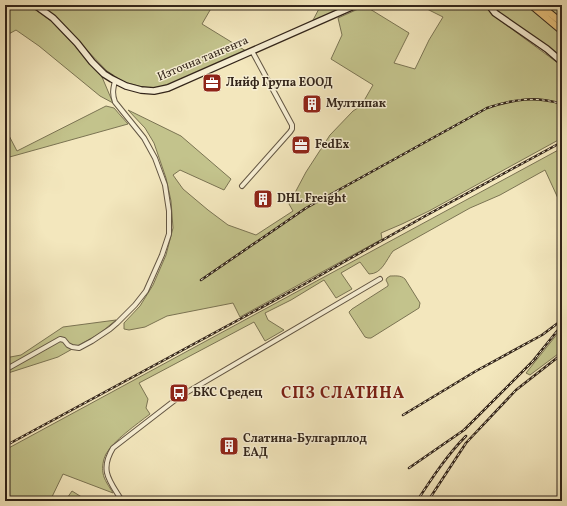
<svg xmlns="http://www.w3.org/2000/svg" width="567" height="506" viewBox="0 0 567 506" font-family="Vollkorn,serif">
  <style>
    .green { fill: #c3c38c; stroke: #7b7453 }
    .lines { fill: none; stroke-linecap: round; stroke-linejoin: round }
    .street-casing { stroke: #635643; stroke-width: 6 }
    .secondary-casing { stroke: #33251a; stroke-width: 8 }
    .primary-casing { stroke: #33251a; stroke-width: 8 }
    .street { stroke: #f7efd4; stroke-width: 4 }
    .secondary { stroke: #f7efd4; stroke-width: 5.5 }
    .primary { stroke: #eac47e; stroke-width: 6 }
    .rail-casing { stroke: #33251a; stroke-width: 2.5 }
    .rail { stroke: #f7efd4; stroke-width: 1; stroke-dasharray: 3; stroke-linecap: butt }
    .labels { text-anchor: middle; dominant-baseline: central; stroke-width: 3; stroke-linejoin: round; paint-order: stroke }
    .street-label { font-size: 12px; fill: #33251a; stroke: #f7efd4 }
    .poi-label { font-size: 12px; font-weight: bold; fill: #33251a; stroke: #f7efd4; text-anchor: start }
    .district-label { font-size: 16px; font-weight: bold; letter-spacing: 1px; fill: #7a1f14; stroke: #f7efd4 }
  </style>
  <rect width="100%" height="100%" fill="#f3e7bd"/>
  <filter id="stains"><feTurbulence type="fractalNoise" baseFrequency=".005" numOctaves="4"/><feColorMatrix values="0 0 0 0 .2 0 0 0 0 .09 0 0 0 0 .02 0 0 0 .5 -.17"/></filter>
  <radialGradient id="worn" r=".72"><stop offset=".6" stop-color="#630" stop-opacity="0"/><stop offset="1" stop-color="#630" stop-opacity=".3"/></radialGradient>
  <path class="green" d="M5,5H29L51,21L79,50L102,77L113,103L100,96L39,46L16,30L5,36Z
    M38,5H213L202,24L246,51L168,86L155,88L142,87L124,82L107,71L78,41Z
    M321,5H351L312,22Z
    M429,5H483L494,16L562,66V102H561L560,106L562,107V138L429,211L402,224L381,233L382,239L240,317L233,303L167,316L145,327L129,330L124,329V323L140,306L153,285L166,255L173,228L171,201L166,178L154,143L145,128L128,110L181,136L231,179L224,190L180,170L173,175L183,189L208,210L228,225L256,235L293,211L289,204L306,172L330,135L353,111L361,106L373,85L331,59L342,35L338,18L365,6L409,33L394,63L415,69L429,40L443,17L427,9Z
    M494,5H528L562,34V59L548,47L499,12Z
    M546,5H562V19Z
    M106,106L114,108L128,124L6,158L5,159V128L17,151Z
    M562,148V207L545,170L500,195L470,208L393,251C386,260 382,274 369,274L360,262L341,273L352,289L336,298L324,280L291,300L265,313L268,320L284,330L265,341L254,322L139,383L148,399L146,408L150,414C137,424 113,441 106,454C103,460 102,467 103,473C104,480 109,486 113,493L63,474L50,501H5V450Z
    M390,276C395,276 401,275 405,279L420,303L419,308L371,338H368L365,337L350,314L349,312L352,309L388,286V284L386,280L387,278Z
    M116,320L99,334L58,357L5,374V358L21,355L63,327Z
    M562,328V351L530,375L526,373Z
    M72,491L88,501H65Z"/>
  <g class="lines">
    <g class="street-casing">
      <path id="street" d="M242,186L290,132L292,129V125L252,51
        M5,370L60,339L64,340L68,345L72,347L79,348L92,341L110,329L117,323L135,305L146,291L162,255L169,234V211L165,185L155,158L144,138L115,102C112,94 113,89 115,81
        M122,501C110,481 99,471 113,448L179,397L380,279"/>
    </g>
    <g class="secondary-casing">
      <path id="secondary" d="M35,5L53,18L77,43L92,62L104,74L112,79L126,86L141,90L154,91L168,88L356,5
        M489,5L495,13L547,49L562,62"/>
    </g>
    <g class="primary-casing">
      <path id="primary" d="M531,5L562,31
        M540,5L562,23"/>
    </g>
    <use href="#street" class="street"/>
    <use href="#secondary" class="secondary"/>
    <use href="#primary" class="primary"/>
    <g class="rail-casing">
      <path id="rail" d="M201,280L306,208L487,108C514,99 535,96 562,104
        M532,362L562,325
        M403,415L476,371L542,335L562,320
        M5,446L303,285L427,215L562,142
        M409,468L464,430L536,358
        M417,501C432,478 447,455 466,436
        M428,501L466,443L516,390L562,354"/>
    </g>
    <use href="#rail" class="rail"/>
  </g>
  <defs>
    <g id="office-square" transform="scale(1)"><rect x="-9" y="-9" width="18" height="18" rx="4" fill="#8f2418" stroke="#f7efd4"/><path d="M-6-3h4V-5.5h4V-3h4V5H-6ZM-1-4.5V-3h2v-1.5ZM-6 0V1H6V0Z" fill="#fff"/></g>
    <g id="building-square" transform="scale(1)"><rect x="-9" y="-9" width="18" height="18" rx="4" fill="#8f2418" stroke="#f7efd4"/><path d="M-4-6H4V6H1V3H-1V6H-4ZM-2.5-4.3h1.7v1.8h-1.7ZM.8-4.3h1.7v1.8H.8ZM-2.5-1h1.7V.8h-1.7ZM.8-1h1.7V.8H.8Z" fill="#fff"/></g>
    <g id="bus-square" transform="scale(1)"><rect x="-9" y="-9" width="18" height="18" rx="4" fill="#8f2418" stroke="#f7efd4"/><path d="M-5-6H5V4H4V6H2V4H-2V6H-4V4H-5ZM-3.5-4V0h7V-4ZM-3.5 1.2v1.5H-2V1.2ZM2 1.2v1.5H3.5V1.2Z" fill="#fff"/></g>
  </defs>
  <g fill-rule="evenodd">
    <use href="#office-square" x="212" y="83"/>
    <use href="#building-square" x="312" y="104"/>
    <use href="#office-square" x="301" y="145"/>
    <use href="#building-square" x="263" y="199"/>
    <use href="#bus-square" x="179" y="393"/>
    <use href="#building-square" x="229" y="446"/>
  </g>
  <g class="labels">
    <g class="street-label">
      <text transform="translate(203 59) rotate(-23)">Източна тангента</text>
    </g>
    <g class="poi-label">
      <text x="226" y="83">Лийф Група ЕООД</text>
      <text x="326" y="104">Мултипак</text>
      <text x="315" y="145">FedEx</text>
      <text x="277" y="199">DHL Freight</text>
      <text x="193" y="393">БКС Средец</text>
      <text x="243" y="439">Слатина-Булгарплод<tspan x="243" dy="14">ЕАД</tspan></text>
    </g>
    <g class="district-label">
      <text x="343" y="394">СПЗ СЛАТИНА</text>
    </g>
  </g>
  <rect width="567" height="506" fill="none" stroke="#f3e7bd" stroke-width="20"/>
  <rect x="6" y="6" width="555" height="494" fill="none" stroke="#33251a" stroke-width="2"/>
  <rect x="10" y="10" width="547" height="486" fill="none" stroke="#33251a"/>
  <rect width="100%" height="100%" filter="url(#stains)"/>
  <rect width="100%" height="100%" fill="url(#worn)"/>
</svg>
